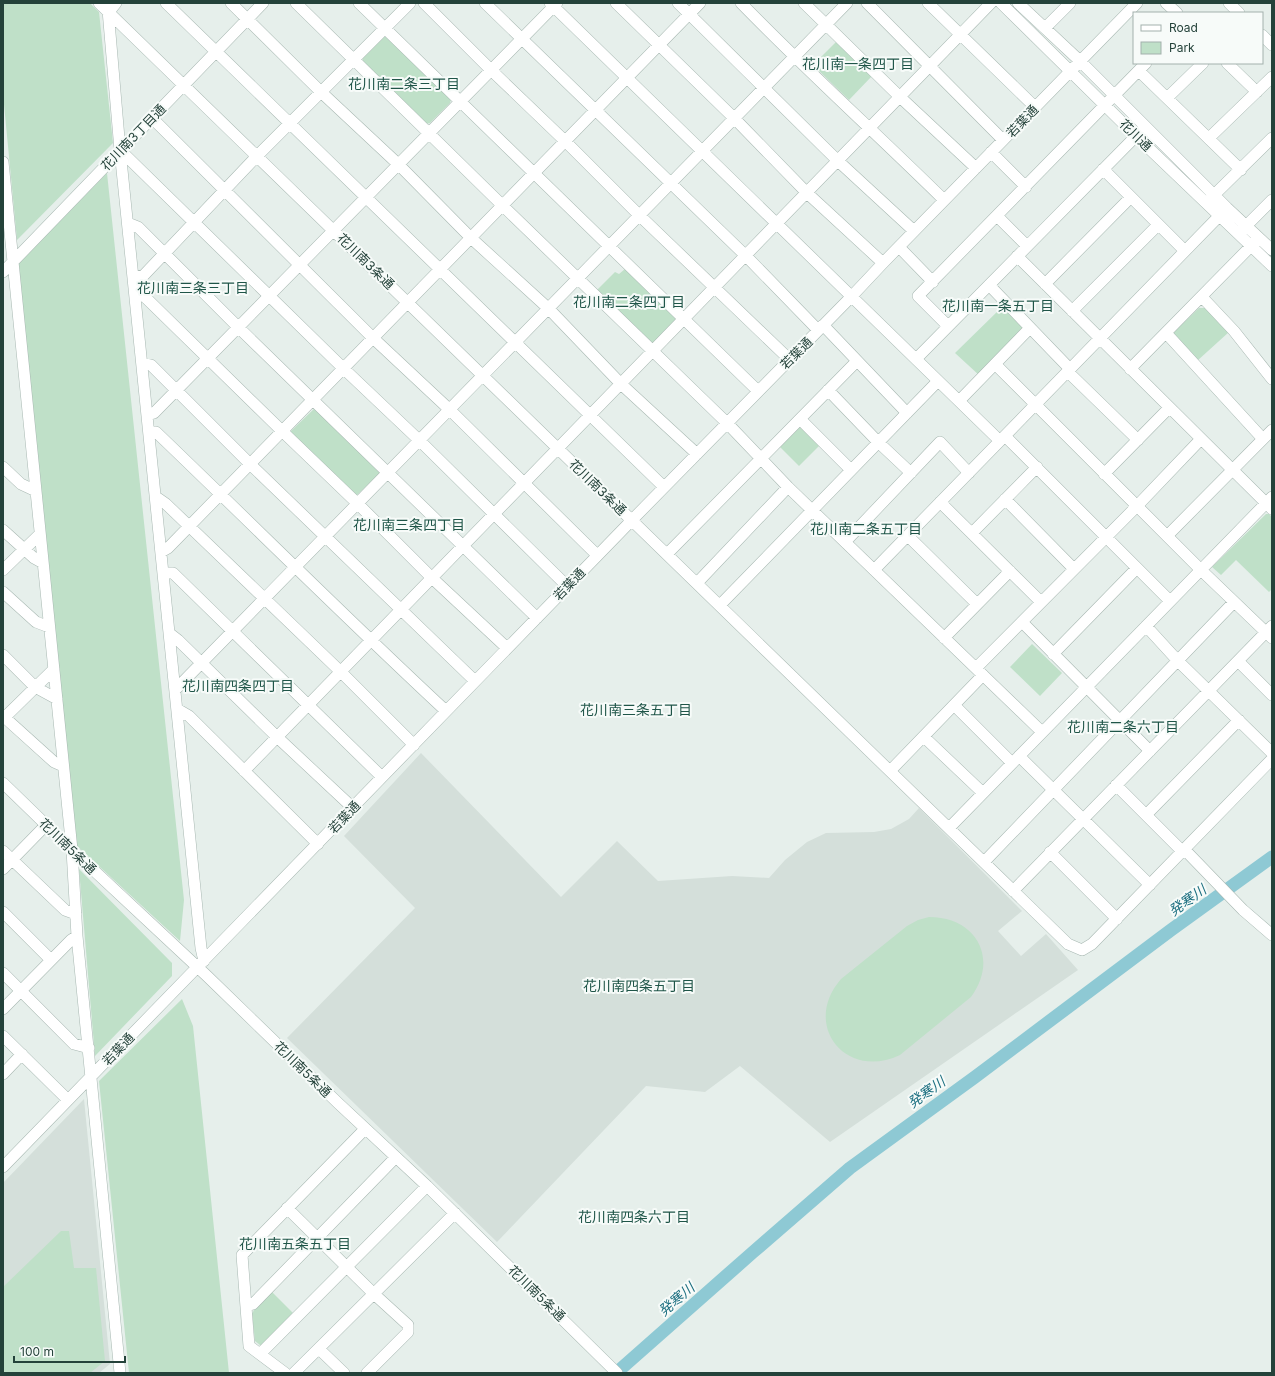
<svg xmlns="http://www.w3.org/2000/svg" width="1275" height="1376" viewBox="0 0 1275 1376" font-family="Inter,'Noto Sans JP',sans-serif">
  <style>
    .built { fill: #d4dfda }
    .green { fill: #bfe0c8 }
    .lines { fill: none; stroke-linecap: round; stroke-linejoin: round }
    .river { stroke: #8ec9d4; stroke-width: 13 }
    .minor-casing { stroke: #a8b8b2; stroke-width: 12 }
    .minor { stroke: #fff; stroke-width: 11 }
    .labels { text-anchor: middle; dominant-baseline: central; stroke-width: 4; stroke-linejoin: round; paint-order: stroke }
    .street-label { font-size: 13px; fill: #24423a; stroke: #f7fbf9 }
    .neighbourhood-label { font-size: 14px; fill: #1f5548; stroke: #f7fbf9 }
    .water-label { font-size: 14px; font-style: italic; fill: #1c6f80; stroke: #f7fbf9 }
  </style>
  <rect width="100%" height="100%" fill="#e6efeb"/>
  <path class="built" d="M421,753L561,897L617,841L658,881L732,876L769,878L785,860L807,842L826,833L874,832L891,829L909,819L919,808L1022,911L998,931L1021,956L1046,934L1078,970L830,1142L740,1066L705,1092L646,1086L497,1242L287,1038L415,908L344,836Z
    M84,1099L110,1364L99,1373H3V1183Z"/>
  <path class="green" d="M3,3H90L99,12L113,143L17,240L3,94Z
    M383,37H387L451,99L450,103L430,123L426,124L363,62V58Z
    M837,41L872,76L849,100L813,65Z
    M107,173L184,900L180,941L76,845L18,264Z
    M625,269L675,318V322L655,343L650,342L596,291L615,272L619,274Z
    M1002,307L1023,327L980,376L955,353Z
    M1199,308H1205L1229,332L1197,361L1173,333Z
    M316,407L381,472L356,496L290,432Z
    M801,425L821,444L799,466L778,445Z
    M1266,514H1269L1272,517V589L1269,592L1236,560L1221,575L1212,567Z
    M1032,644L1062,673L1040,696L1010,667Z
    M79,869L172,963V976L95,1056Z
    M929,917C977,917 999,959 971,997L900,1055C846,1081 801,1025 841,979L907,926L918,920Z
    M182,999L193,1026L229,1373H129L99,1081Z
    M61,1231H69L74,1268H96L105,1361L90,1373H3V1287Z
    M272,1292L294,1314L264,1345H260L255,1341L252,1314L254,1310Z"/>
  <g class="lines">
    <path class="river" d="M616,1373L752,1253L850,1168L975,1077L1171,930L1272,857"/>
    <g class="minor-casing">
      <path id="minor" d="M99,3L1068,944L1082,950L1092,944L1272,759
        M166,3L664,487
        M231,3L321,92L398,164L471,238L549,309L621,384L697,454
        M296,3L502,205L727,423L788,487L1042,732
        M359,3L758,391
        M424,3L491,70L565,141L640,216L789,359
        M485,3L746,256L818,330
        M550,3L1000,441
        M616,3L735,119L807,193L883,263
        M678,3L838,161L914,231
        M741,3C807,71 877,134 944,200
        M804,3L900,97L976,168
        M867,3L1003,140
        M928,3L1035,107
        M1001,3L1136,136L1272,266
        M1018,3L1080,61L1227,208L1272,250
        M1166,3L1177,13
        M1229,3L1239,13
        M108,10L120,150L201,948L204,961
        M108,13L116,3
        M1045,28L1070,3
        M1262,35L1272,45
        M1227,63L1257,92
        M1139,71L1241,170
        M1167,98L1203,63
        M152,118L373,338L450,410L597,555
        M1209,138L1272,77
        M120,150L343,368L420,441L567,586
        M991,152L1026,187
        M3,162L72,850L77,936L120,1373
        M1103,169L1185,251
        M1210,199L1272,138
        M997,216L1027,246
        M128,223L138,227L238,327L537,618
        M1242,230L1272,200
        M899,247L933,282
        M1017,256L1272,509
        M3,272L263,3
        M133,278L144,275L257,156L410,3
        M1045,284L1131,197
        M989,285L1070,369
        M135,294L145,297L282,431L358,504L432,578L507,648
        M1202,297L1234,331L1272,379
        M1072,311L1158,225
        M823,325L907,413
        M948,326L918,296L1146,63
        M1166,333L1263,439
        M916,359L1142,130
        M142,363L151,365L250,464L475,681
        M995,364L1201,570L1272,638
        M1130,369L1256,241
        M1068,372L1138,440
        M828,390L878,442L911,473
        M959,401L1030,328
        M147,415L154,413L557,3
        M800,419L851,470
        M149,432H156C253,525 348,620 446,711
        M1005,436L1170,601
        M3,467L21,484L36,491
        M1104,474L1169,408
        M156,497L166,504L341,672L414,745
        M1005,499L1074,569
        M940,502L1041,602
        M3,530L34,558L43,563
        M972,533L1037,467
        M908,536L977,604
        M1167,536L1272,430
        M845,542L940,442L969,473
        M161,552L168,548L700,3
        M667,554L857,361
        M3,570L40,534
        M874,570L1227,208
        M163,573H173L382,777
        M697,583L788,487
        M3,592L36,622L49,627
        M720,605L938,381
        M1022,622L1150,751
        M1146,626L1178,661L1272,753
        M169,633L178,640L277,737L353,808
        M944,638L1010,571
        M1053,654L1137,568
        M3,655L35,687L57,699
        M1238,661L1272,695
        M976,668L1137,506L1201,439
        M175,690L847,3
        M954,705L1012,763
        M177,709L189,716L318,844
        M3,716L54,762L63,766
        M3,719L54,669
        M924,737L983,793
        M1019,756L1150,885
        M244,771L991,3
        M890,771L983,675
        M3,783L72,850L207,976L338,1103L427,1186L617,1373
        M1116,785L1182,851
        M1146,815L1239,720
        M949,828L1272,497
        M1184,849L1243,910L1272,935
        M3,851L65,910L76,914
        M1050,852L1117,919
        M984,862L1234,602
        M3,869L46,825
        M1013,891L1272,626
        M3,912L51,960
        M3,973L74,1044L89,1048
        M3,1009L71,940L77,936
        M3,1036L68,1100
        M3,1074L22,1054
        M3,1167L632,520L852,296L883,263L1137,3
        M287,1208L374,1294L408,1325V1332L367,1373
        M246,1306L253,1304L396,1157
        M319,1349L344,1373
        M260,1354L427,1186
        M285,1373L249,1346L242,1255L365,1129
        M294,1373L455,1213"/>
    </g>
    <use href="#minor" class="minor"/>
  </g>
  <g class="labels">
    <g class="street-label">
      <text transform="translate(1022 121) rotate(-46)">若葉通</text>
      <text transform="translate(1136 135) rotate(44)">花川通</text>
      <text transform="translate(133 137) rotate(-46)">花川南3丁目通</text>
      <text transform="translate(366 261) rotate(44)">花川南3条通</text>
      <text transform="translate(796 353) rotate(-45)">若葉通</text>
      <text transform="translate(598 487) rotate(44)">花川南3条通</text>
      <text transform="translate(569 584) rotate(-46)">若葉通</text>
      <text transform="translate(344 817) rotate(-46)">若葉通</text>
      <text transform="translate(68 846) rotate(44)">花川南5条通</text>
      <text transform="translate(118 1049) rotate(-46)">若葉通</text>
      <text transform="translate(303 1069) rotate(44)">花川南5条通</text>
      <text transform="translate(537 1293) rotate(44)">花川南5条通</text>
    </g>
    <g class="neighbourhood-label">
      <text x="858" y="63">花川南一条四丁目</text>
      <text x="404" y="83">花川南二条三丁目</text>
      <text x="193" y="287">花川南三条三丁目</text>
      <text x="629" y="301">花川南二条四丁目</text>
      <text x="998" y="305">花川南一条五丁目</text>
      <text x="409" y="524">花川南三条四丁目</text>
      <text x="866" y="528">花川南二条五丁目</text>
      <text x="238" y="685">花川南四条四丁目</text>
      <text x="636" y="709">花川南三条五丁目</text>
      <text x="1123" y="726">花川南二条六丁目</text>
      <text x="639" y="985">花川南四条五丁目</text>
      <text x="634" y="1216">花川南四条六丁目</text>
      <text x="295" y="1243">花川南五条五丁目</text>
    </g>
    <g class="water-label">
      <text transform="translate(1187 900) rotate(-36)">発寒川</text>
      <text transform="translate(926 1092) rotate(-36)">発寒川</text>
      <text transform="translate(676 1299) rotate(-41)">発寒川</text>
    </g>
  </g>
  <rect width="1275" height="1376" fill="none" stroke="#24423a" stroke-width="8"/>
  <rect x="1133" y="12" width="130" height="52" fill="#f7fbf9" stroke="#a3b1ad"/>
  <rect x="1141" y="25" width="20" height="6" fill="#ffffff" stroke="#a3b1ad"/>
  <text x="1169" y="32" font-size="12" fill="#24423a">Road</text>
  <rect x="1141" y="42" width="20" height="12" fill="#bfe0c8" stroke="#a3b1ad"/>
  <text x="1169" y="52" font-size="12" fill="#24423a">Park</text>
  <path d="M14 1356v6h111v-6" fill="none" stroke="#24423a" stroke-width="2"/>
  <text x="20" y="1356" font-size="12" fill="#24423a" stroke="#f7fbf9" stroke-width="3" paint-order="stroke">100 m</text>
</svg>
